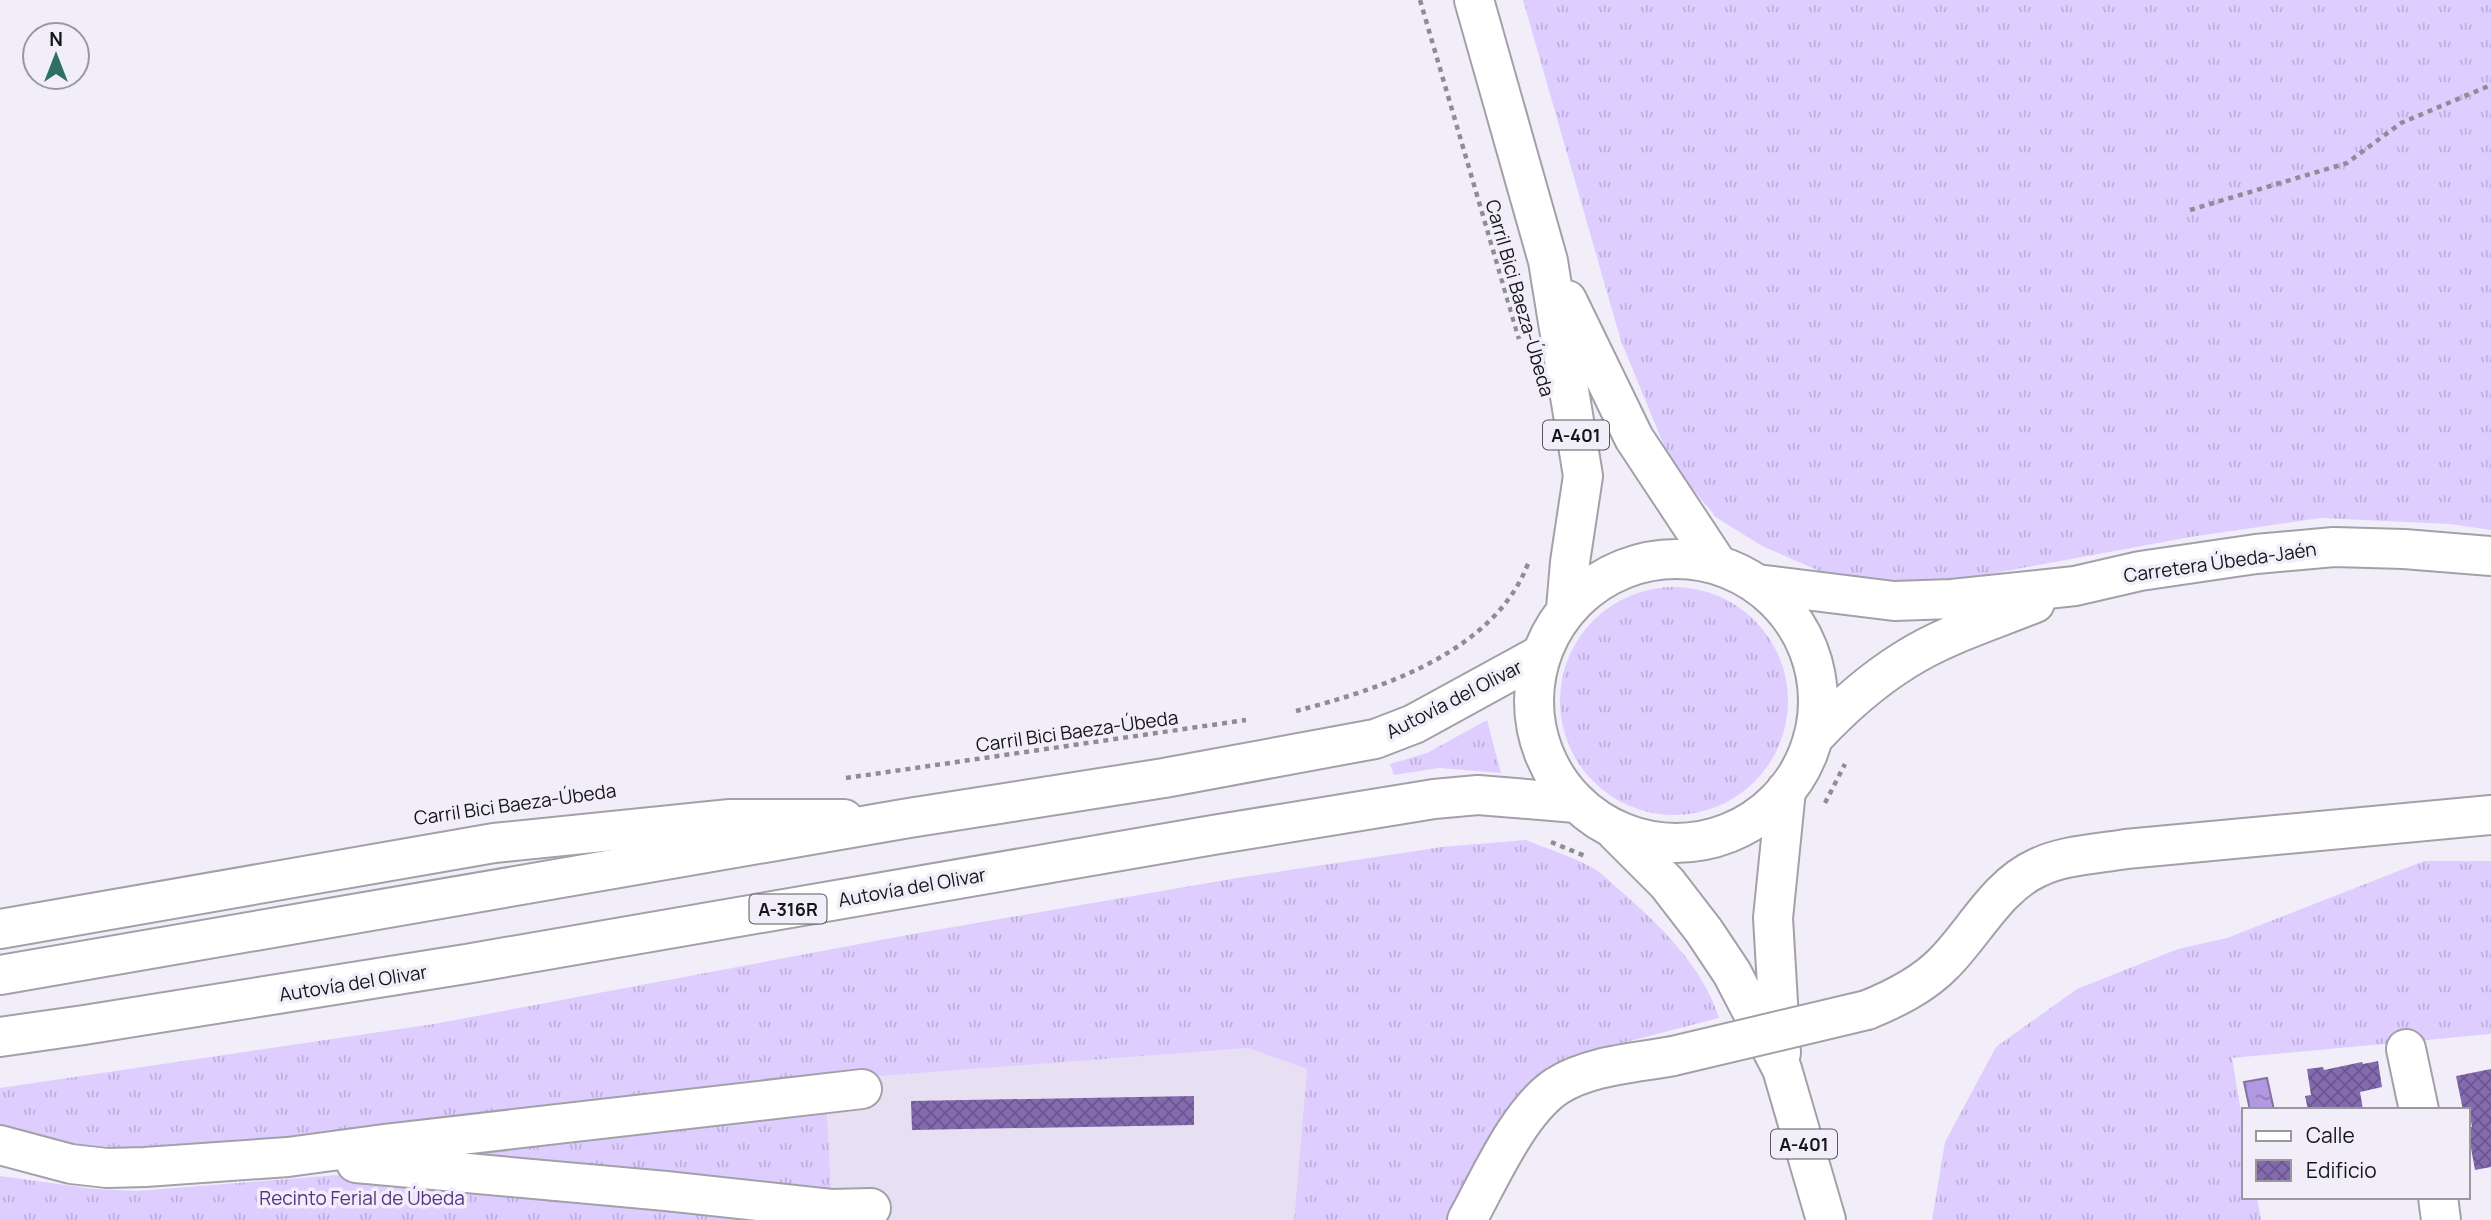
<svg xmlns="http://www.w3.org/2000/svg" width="2491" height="1220" viewBox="0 0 2491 1220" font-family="Manrope,sans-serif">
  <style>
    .built { fill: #e6e0f2 }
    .grass { fill: url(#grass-tufts) }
    .water { fill: url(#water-ripples); stroke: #8371a4; stroke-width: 2 }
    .building { fill: url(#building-cross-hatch) }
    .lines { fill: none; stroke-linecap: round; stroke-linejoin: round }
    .minor-casing { stroke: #a3a0a9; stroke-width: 42 }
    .major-casing { stroke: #a3a0a9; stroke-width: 42 }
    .highway-casing { stroke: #a3a0a9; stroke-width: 42 }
    .path { stroke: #8f8c94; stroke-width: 4.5; stroke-dasharray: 5 5; stroke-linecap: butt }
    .minor { stroke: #fff; stroke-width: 38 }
    .major { stroke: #fff; stroke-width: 38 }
    .highway { stroke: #fff; stroke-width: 38 }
    .minor-bridge-casing { stroke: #a3a0a9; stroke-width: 42; stroke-linecap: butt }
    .minor-bridge { stroke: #fff; stroke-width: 38 }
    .labels { text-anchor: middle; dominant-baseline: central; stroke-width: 7; stroke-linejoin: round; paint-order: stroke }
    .shield { fill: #f2eef9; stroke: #58565c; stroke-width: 2 }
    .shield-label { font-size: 18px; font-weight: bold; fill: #161519 }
    .street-label { font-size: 19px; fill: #161519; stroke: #f2eef9 }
    .park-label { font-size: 19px; fill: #583387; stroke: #f2eef9 }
  </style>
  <defs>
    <pattern id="grass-tufts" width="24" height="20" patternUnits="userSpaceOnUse" patternTransform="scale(1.75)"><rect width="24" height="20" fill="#decdff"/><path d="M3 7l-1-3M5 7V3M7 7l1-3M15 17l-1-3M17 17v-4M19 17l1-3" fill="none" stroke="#beafda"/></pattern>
    <pattern id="water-ripples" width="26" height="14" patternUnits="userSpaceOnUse" patternTransform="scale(1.75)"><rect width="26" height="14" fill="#b298e0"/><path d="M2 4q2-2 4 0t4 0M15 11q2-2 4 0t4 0" fill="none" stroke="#907bb5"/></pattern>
    <pattern id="building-cross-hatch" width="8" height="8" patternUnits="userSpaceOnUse" patternTransform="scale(1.75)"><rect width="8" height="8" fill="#846aae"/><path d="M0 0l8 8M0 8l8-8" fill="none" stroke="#6b568d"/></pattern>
  </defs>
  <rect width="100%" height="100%" fill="#f2eef9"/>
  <path class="built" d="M1248,1048L1307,1069L1294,1220H832L826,1080Z"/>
  <path class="grass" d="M1523,0H2491V530L2450,524L2321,518L2190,537L1936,584L1880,582L1831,576L1762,546L1717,518L1672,465L1621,341Z
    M1560 701a114 114 0 1 1 228 0a114 114 0 1 1-228 0Z
    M1487,720L1501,773L1439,768L1394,775L1390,764L1427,753Z
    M1526,840C1547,849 1571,856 1591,867C1600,871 1609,881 1616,887C1657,922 1703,966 1719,1018L1591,1051L1564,1061L1526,1088L1511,1105L1446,1220H1294L1307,1069L1248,1048L775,1084L365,1133L128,1148L63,1144L0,1126V1088L434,1024L913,934L1237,878L1442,847Z
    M2424,861H2491V1034L2232,1058L2244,1130V1197H2257L2261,1220H1932L1945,1142L1996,1047L2077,989L2178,949L2227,938Z
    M827,1112L831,1193L424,1154Z
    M350,1174L778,1220H0V1176L95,1189L137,1191Z"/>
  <path class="water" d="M2267,1078L2274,1110H2250L2244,1082Z"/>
  <path class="building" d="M2378,1061L2382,1087L2360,1092L2363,1110H2308L2305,1096L2311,1095L2307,1069L2323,1067L2324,1070L2362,1062L2363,1064Z
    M2491,1069V1167L2475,1170L2468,1132V1128L2472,1127L2469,1110H2463L2456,1076Z
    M1194,1096V1125L912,1130L911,1101Z"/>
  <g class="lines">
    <g class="minor-casing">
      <path id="minor" d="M1757,584L1894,601L1952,599L2075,586L2140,571L2256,554L2334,547L2404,549L2491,556
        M1813,738C1840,709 1871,681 1905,660C1944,635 1991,621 2035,603
        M0,929L494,843L730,819H844
        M1867,1010C1894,999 1923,985 1944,963C1974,933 1997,886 2037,868C2063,855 2097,854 2126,849L2491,815
        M2406,1049L2419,1110
        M0,1145L71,1164L107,1168L145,1167L288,1157L384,1144L862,1089
        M356,1163L666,1191L831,1209L871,1208
        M2438,1197L2441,1220
        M1467,1220C1489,1180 1519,1111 1557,1086C1590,1065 1636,1063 1673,1056"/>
    </g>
    <g class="major-casing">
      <path id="major" d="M1474,0L1548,261L1583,476L1570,562L1566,609
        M1567,300L1634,438L1718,565
        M1534 701a142 142 0 1 1 284 0a142 142 0 1 1-284 0Z
        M1616,832L1667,883L1704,931L1732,973L1782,1069L1826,1220
        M1781,1053L1773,918L1786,790"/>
    </g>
    <g class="highway-casing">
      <path id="highway" d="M0,975L909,818L1164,778L1375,739L1414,724L1540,655
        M0,1037L84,1025L466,964L1213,835L1434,799L1478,795L1576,803"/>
    </g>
    <path class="path" d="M1420,0L1519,339
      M2190,210L2347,163L2401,123L2491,85
      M1296,711C1381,689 1496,652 1529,561
      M846,778L1246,720
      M1825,803L1845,764
      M1551,842L1585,856"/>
    <use href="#minor" class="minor"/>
    <use href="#major" class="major"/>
    <use href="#highway" class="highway"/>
    <g class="minor-bridge-casing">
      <path id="minor-bridge" d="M1673,1056L1867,1010"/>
    </g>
    <use href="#minor-bridge" class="minor-bridge"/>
  </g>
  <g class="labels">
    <g class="shield">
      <rect x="1543" y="420.5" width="66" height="29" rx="5"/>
      <rect x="749.5" y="894.5" width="77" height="29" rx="5"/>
      <rect x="1771" y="1129.5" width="66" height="29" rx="5"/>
    </g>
    <g class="shield-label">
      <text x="1576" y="435">A-401</text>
      <text x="788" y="909">A-316R</text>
      <text x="1804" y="1144">A-401</text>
    </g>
    <g class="street-label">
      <text transform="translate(1520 298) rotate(74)">Carril Bici Baeza-Úbeda</text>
      <text transform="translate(2220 562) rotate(-8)">Carretera Úbeda-Jaén</text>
      <text transform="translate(1454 699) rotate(-27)">Autovía del Olivar</text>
      <text transform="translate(1077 731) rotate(-8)">Carril Bici Baeza-Úbeda</text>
      <text transform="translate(515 804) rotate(-8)">Carril Bici Baeza-Úbeda</text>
      <text transform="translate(912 887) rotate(-10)">Autovía del Olivar</text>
      <text transform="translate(353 983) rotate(-9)">Autovía del Olivar</text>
    </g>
    <g class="park-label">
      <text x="362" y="1198">Recinto Ferial de Úbeda</text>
    </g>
  </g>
  <rect x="2242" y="1108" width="228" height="91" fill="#f2eef9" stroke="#9a979f" stroke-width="2"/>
  <rect x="2256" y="1131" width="35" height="10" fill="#ffffff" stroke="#9a979f" stroke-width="2"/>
  <text x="2306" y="1143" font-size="21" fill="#161519">Calle</text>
  <rect x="2256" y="1160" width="35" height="21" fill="url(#building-cross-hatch)" stroke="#9a979f" stroke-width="2"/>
  <text x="2306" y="1178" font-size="21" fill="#161519">Edificio</text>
  <g transform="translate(56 56)"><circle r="33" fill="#f2eef9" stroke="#9a979f" stroke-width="2"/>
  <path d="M0-5L12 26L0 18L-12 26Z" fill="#2d7164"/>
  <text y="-10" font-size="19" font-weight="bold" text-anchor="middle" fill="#161519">N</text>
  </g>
</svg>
